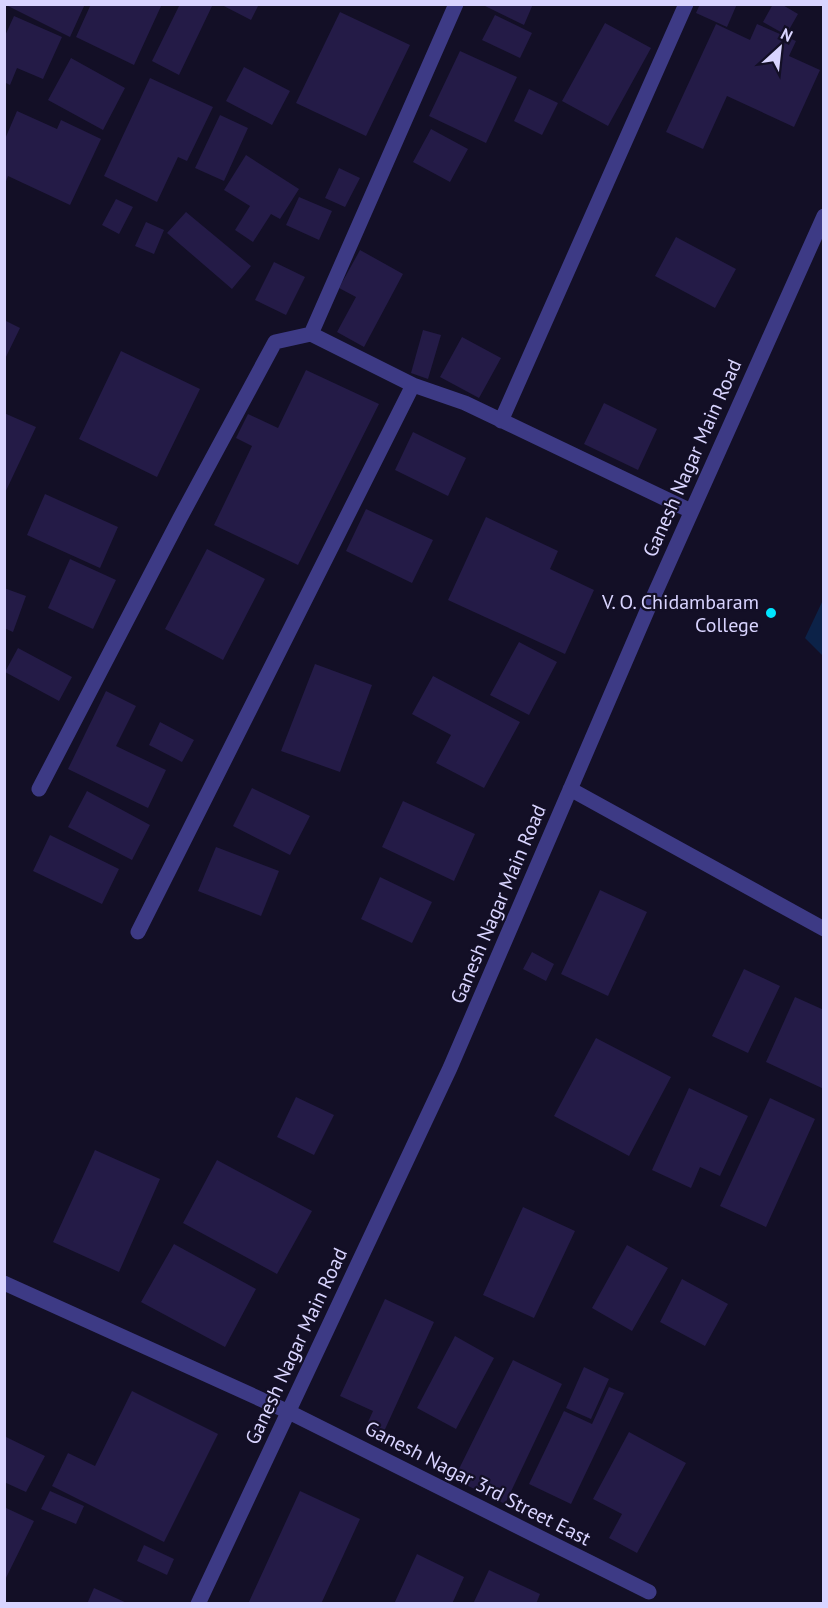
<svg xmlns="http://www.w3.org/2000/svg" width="828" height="1608" viewBox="0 0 828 1608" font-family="'PT Sans',sans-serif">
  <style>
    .water { fill: #0c2248 }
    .building { fill: #241b47 }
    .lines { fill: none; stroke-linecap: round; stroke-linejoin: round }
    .street { stroke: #3d3a85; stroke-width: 15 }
    .poi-dot { fill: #00e5ff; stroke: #130f26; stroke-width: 2 }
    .labels { text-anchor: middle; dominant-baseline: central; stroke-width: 4.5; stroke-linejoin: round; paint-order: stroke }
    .street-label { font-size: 20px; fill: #d9d4ff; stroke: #130f26 }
    .poi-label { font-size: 20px; fill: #d9d4ff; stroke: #130f26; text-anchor: end }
  </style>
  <rect width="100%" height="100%" fill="#130f26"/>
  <path class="water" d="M823,600V656L805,638Z"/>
  <path class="building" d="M4,4H85L70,37Z
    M91,4H162L134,65L76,37Z
    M180,4H213L179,75L152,61Z
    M220,4H259L251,20Z
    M481,4H533L524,25Z
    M700,4H737L727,27L696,13Z
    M773,4H781L798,14L786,35L763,22Z
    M340,12L410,45L366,136L296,103Z
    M495,15L532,33L520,58L482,40Z
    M14,16L62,37L43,79L17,68L10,85L4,82V38Z
    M605,23L651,48L608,126L562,101Z
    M716,24L750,40L757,24L796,41L789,56L820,70L794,127L727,96L703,149L666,132Z
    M460,51L517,77L486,143L429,116Z
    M71,58L125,88L103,130L48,100Z
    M244,67L290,91L272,125L226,101Z
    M150,78L213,107L187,161L178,157L157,202L104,176Z
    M529,89L558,103L542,135L514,121Z
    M17,111L57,129L61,120L101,139L70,205L8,176L5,184V139Z
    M220,115L248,128L224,181L195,168Z
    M431,129L468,149L450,182L413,162Z
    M246,155L299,189L280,219L271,214L253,242L235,230L250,206L224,190Z
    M339,168L360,178L345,207L325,198Z
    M299,197L332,211L319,240L286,225Z
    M116,199L133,207L119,234L102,225Z
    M186,212L251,266L232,289L167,233Z
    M146,222L164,230L154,254L135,246Z
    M676,237L736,269L715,308L655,276Z
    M360,250L403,274L364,347L337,332L356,297L339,288Z
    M274,262L305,277L286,315L255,300Z
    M4,320L20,328L4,361Z
    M423,330L441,335L428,379L411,373Z
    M462,337L501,358L479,398L440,377Z
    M121,351L200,389L157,477L79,439Z
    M306,370L379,404L298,565L214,525L252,446L236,438L248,414L278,428Z
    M604,403L657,429L638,470L584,444Z
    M4,413L36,427L4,495Z
    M413,432L466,458L448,496L395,470Z
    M45,494L118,527L100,568L27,535Z
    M366,509L433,540L412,583L346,551Z
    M486,517L558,551L550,569L594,590L565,654L448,600Z
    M207,549L265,579L223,660L165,629Z
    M70,559L116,580L93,629L48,608Z
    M4,588L26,596L13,632L4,628Z
    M519,642L557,662L529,715L490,695Z
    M18,648L72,677L59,701L5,672Z
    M315,664L372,685L340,772L281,751Z
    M433,676L520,722L484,788L436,763L451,735L412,714Z
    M106,691L136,706L116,746L166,770L148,808L68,769Z
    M160,722L194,740L182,762L149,745Z
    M252,788L310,816L290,855L233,826Z
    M87,791L150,825L132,860L68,827Z
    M403,801L475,834L454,881L382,847Z
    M50,835L119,869L102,904L33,871Z
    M216,847L279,871L261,916L198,891Z
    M380,877L432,902L412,943L361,919Z
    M600,890L647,912L608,996L561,974Z
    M532,952L554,964L546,981L523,969Z
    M744,969L780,986L748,1053L712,1036Z
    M795,997L824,1010V1089L766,1062Z
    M596,1038L671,1077L629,1156L554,1116Z
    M689,1088L748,1116L720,1176L700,1167L691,1188L652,1170Z
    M296,1097L334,1115L314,1155L277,1137Z
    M770,1098L815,1119L766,1227L720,1206Z
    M95,1150L160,1179L119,1272L53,1242Z
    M217,1160L312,1211L277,1274L183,1223Z
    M523,1207L575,1231L534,1318L483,1295Z
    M174,1244L256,1289L225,1347L141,1302Z
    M627,1245L668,1268L632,1331L592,1308Z
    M682,1279L728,1304L705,1346L660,1322Z
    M385,1299L434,1322L381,1438L364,1431L373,1411L340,1396Z
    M455,1336L494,1358L456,1429L417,1408Z
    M513,1360L562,1384L505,1504L454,1479Z
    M584,1367L609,1379L591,1419L566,1408Z
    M609,1387L624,1393L571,1504L529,1484L564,1411L592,1424Z
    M132,1391L218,1434L164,1542L52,1486L68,1453L95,1466Z
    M629,1432L686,1463L637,1553L609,1538L622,1514L593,1499Z
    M4,1436L45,1456L26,1492L4,1482Z
    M50,1491L84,1506L76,1524L41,1509Z
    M300,1491L360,1519L321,1604H248Z
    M4,1507L34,1521L4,1582Z
    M144,1545L174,1559L167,1575L137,1561Z
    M417,1554L464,1577L452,1604H394Z
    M489,1570L540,1594L536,1604H473Z
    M94,1588L129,1604H87Z"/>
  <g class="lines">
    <path class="street" d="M311,334L456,4
      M501,421L686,4
      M39,789L180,518L275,342L311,334L413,385L465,403L691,511
      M570,789L824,929
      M138,932L413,385
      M4,1283L289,1412L649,1592
      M198,1604L450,1068L647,611L824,216"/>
  </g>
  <circle class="poi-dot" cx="771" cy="613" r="6"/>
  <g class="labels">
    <g class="street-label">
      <text transform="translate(692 458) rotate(-66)">Ganesh Nagar Main Road</text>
      <text transform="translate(498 904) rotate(-67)">Ganesh Nagar Main Road</text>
      <text transform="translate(296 1346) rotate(-65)">Ganesh Nagar Main Road</text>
      <text transform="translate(478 1483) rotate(27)">Ganesh Nagar 3rd Street East</text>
    </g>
    <g class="poi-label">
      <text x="759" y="602">V. O. Chidambaram<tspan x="759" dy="23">College</tspan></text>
    </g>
  </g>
  <rect width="828" height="1608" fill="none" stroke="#d9d4ff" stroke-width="12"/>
  <g transform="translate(780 48) rotate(27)" stroke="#130f26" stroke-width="4.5" paint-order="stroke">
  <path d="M0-4.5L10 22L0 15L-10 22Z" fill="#d9d4ff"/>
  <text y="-9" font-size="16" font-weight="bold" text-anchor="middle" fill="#d9d4ff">N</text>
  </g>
</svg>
